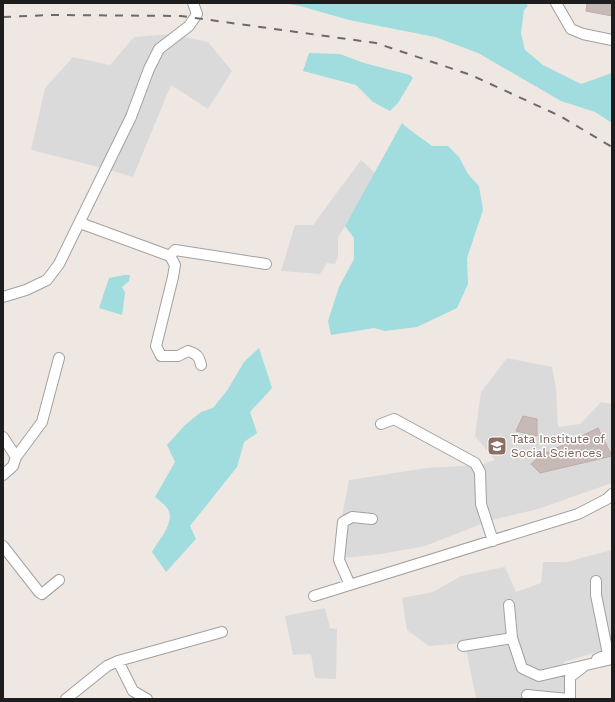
<svg xmlns="http://www.w3.org/2000/svg" width="615" height="702" viewBox="0 0 615 702" font-family="'Work Sans',sans-serif">
  <style>
    .residential { fill: #dbdada }
    .water { fill: #a1dcde }
    .building { fill: #c6b9b6; stroke: #c1aba4 }
    .lines { fill: none; stroke-linecap: round; stroke-linejoin: round }
    .minor-casing { stroke: #a1a1a1; stroke-width: 12 }
    .minor { stroke: #fff; stroke-width: 10 }
    .rail { stroke: #6b6b6b; stroke-width: 2; stroke-dasharray: 8 8; stroke-linecap: butt }
    .labels { text-anchor: middle; dominant-baseline: central; stroke-width: 3; stroke-linejoin: round; paint-order: stroke }
    .education-label { font-size: 12px; fill: #785e54; stroke: #fff; text-anchor: start }
  </style>
  <rect width="100%" height="100%" fill="#efe8e2"/>
  <path class="residential" d="M170,34L208,42L232,71L208,109L171,85L133,177L106,169L31,150L45,88L73,57L110,65L134,37Z
    M361,160L375,173L338,238V256L335,264L327,263L320,274L281,271L295,225H313Z
    M507,358L552,367L556,388L558,427L580,424L601,402L612,404V483L538,509L489,521L425,546L381,554L334,559L349,480L427,468L480,465L495,460L475,436L481,392Z
    M612,550V647L564,662L570,687L571,699H476L465,643L429,646L407,630L402,598L433,592L461,576L505,567L516,592L541,583L543,562H566Z
    M325,608L330,628L337,629L336,679L315,678L311,654L293,655L285,616Z"/>
  <path class="water" d="M282,3H526L528,6L524,10L521,33L525,50L543,65L581,84L612,73V123L595,112L561,101L478,53L435,37L349,20L300,6Z
    M309,53L340,54L364,63L410,75L413,78L398,103L390,111L373,102L356,85L303,71Z
    M402,123C411,132 422,138 432,146H448L459,157L468,174L479,186L483,210L467,258L468,284L457,308L417,327L385,331L374,328L331,335L328,321L339,287L354,259V238L345,226Z
    M124,275H130L129,281L122,287L125,293L122,315L99,308L109,278Z
    M259,348L272,388L250,412L257,433L244,442L237,467L190,526L196,539L166,572L152,552C158,541 177,521 167,508C164,504 159,500 155,497L175,462L167,445L185,425L201,412L213,408L228,389L244,362Z"/>
  <path class="building" d="M587,3H612V16L586,11Z
    M523,416L537,419V436L516,431Z
    M598,428L612,456L540,473L531,464L540,456Z"/>
  <g class="lines">
    <g class="minor-casing">
      <path id="minor" d="M556,3L571,29L583,34L612,40
        M80,223L170,256L175,265L173,277L156,346L161,356H178L188,351C197,354 199,356 201,365
        M170,256L175,250L266,264
        M3,297L26,290L47,280L59,264L131,117L149,69L159,49L189,26L197,14L193,3
        M381,424L394,419L475,463L480,472L481,504L493,541
        M3,437L16,457L13,466L3,475
        M16,457L42,422L59,358
        M3,546L39,592L42,594L59,580
        M596,581V595L608,654L597,659
        M350,585L339,560L343,522L352,517L372,519
        M314,596L578,514L607,499L612,494
        M509,605L512,638L522,668L539,676L612,659
        M463,646L512,638
        M118,661L133,691L147,699
        M527,695L568,699
        M66,699L107,666L118,661L222,632
        M570,699V677L583,667"/>
    </g>
    <use href="#minor" class="minor"/>
    <path class="rail" d="M3,17L52,15L181,16L376,43L471,75L560,116L612,147"/>
  </g>
  <defs>
    <g id="university-square" transform="scale(1)"><rect x="-9" y="-9" width="18" height="18" rx="4" fill="#8d6e63" stroke="#fff"/><path d="M0-5L7-2L0 1L-7-2ZM-4 1L0 2.5L4 1V4Q0 6-4 4Z" fill="#fff"/></g>
  </defs>
  <g fill-rule="evenodd">
    <use href="#university-square" x="497" y="446"/>
  </g>
  <g class="labels">
    <g class="education-label">
      <text x="511" y="439">Tata Institute of<tspan x="511" dy="14">Social Sciences</tspan></text>
    </g>
  </g>
  <rect width="615" height="702" fill="none" stroke="#1d1d1d" stroke-width="8"/>
</svg>
